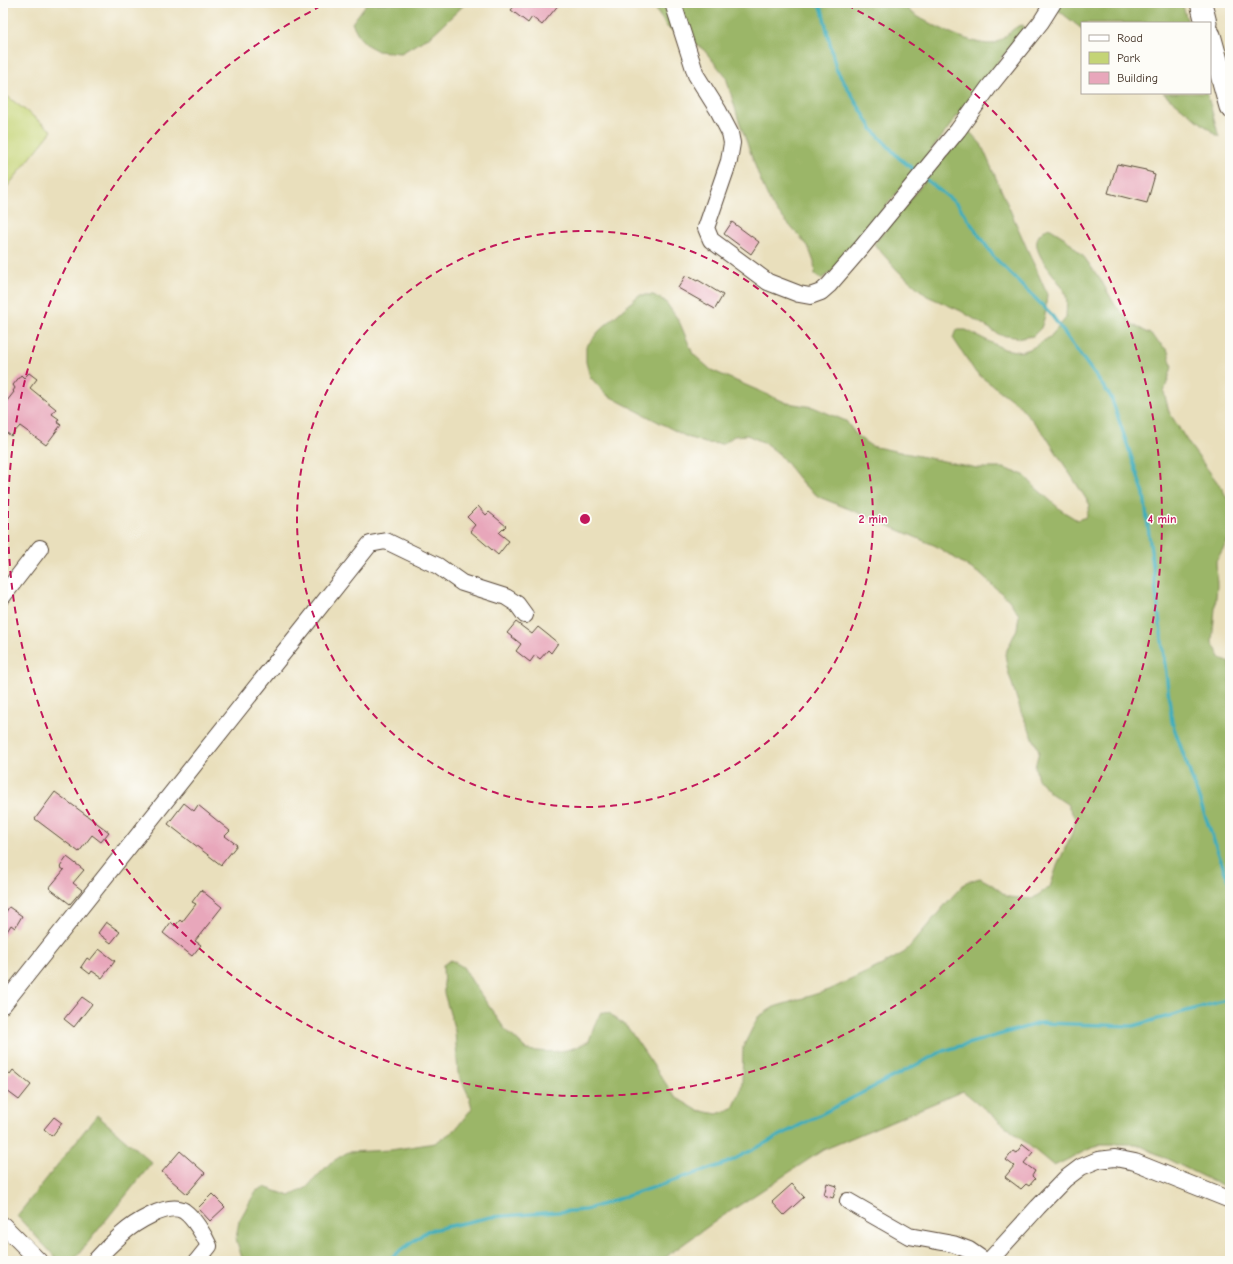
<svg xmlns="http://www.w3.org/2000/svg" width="1233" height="1264" viewBox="0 0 1233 1264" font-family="'Comic Neue',sans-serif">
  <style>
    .green { fill: #c4d476; stroke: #807f4a }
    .forest { fill: #9bb667; stroke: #6b7042 }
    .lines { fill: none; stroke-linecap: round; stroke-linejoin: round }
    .stream { stroke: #3eadbb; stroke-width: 3.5 }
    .building { fill: #e8a7bb }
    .minor-casing { stroke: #554536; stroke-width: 18 }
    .major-casing { stroke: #554536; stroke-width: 23 }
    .minor { stroke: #fff; stroke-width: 16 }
    .major { stroke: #fff; stroke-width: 21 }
    .ring { fill: none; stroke: #c2185b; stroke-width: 2; stroke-dasharray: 7 5 }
    .centre { fill: #c2185b; stroke: #fdfcf7; stroke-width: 2 }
    .ring-label { font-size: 12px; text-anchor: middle; font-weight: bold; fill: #c2185b; stroke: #fdfcf7; stroke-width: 3; stroke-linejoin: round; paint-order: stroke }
  </style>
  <rect width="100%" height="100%" fill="#fdfcf7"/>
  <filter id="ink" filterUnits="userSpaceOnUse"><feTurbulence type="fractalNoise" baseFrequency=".025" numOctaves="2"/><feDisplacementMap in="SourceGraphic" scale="8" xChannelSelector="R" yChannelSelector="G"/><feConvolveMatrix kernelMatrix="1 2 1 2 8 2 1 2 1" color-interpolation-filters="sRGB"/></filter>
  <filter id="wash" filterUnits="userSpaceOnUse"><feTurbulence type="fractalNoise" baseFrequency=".012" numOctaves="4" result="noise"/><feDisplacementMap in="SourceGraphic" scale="16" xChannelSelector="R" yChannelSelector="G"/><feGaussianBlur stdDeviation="0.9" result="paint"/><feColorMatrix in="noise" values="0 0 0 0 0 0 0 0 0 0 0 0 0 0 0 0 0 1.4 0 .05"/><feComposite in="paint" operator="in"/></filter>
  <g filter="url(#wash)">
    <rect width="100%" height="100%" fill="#e9dfbc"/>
    <path class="green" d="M3,93L52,131L3,192Z"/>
    <path class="forest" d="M367,3H466L431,36L401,53L378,51L367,45L360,38L352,23Z
      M656,3H901C905,6 908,10 912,13C927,23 979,49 995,43C1006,39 1012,26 1023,25L1025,30L986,76L944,134L835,269L821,279L815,274L814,262L808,246L772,206L760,179L738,118L726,77L704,50L689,39L668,28L657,12Z
      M1057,3H1182L1188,23H1082V29L1054,7Z
      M1163,93H1207L1219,137Z
      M967,129L981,144L1047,294L1045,316L1041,328L1033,336L1021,338L1000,335L961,311L927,296L897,270L874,244Z
      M1049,228L1065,238L1084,257L1102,282L1115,305L1132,324L1150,334L1168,351L1172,367L1164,392L1169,412L1189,444L1223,490L1230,504V537L1216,561L1217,586L1212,642L1221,659L1230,663V1190L1137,1144H1100L1054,1166L963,1091L823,1150L720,1218L671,1253L662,1261H243L236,1239L239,1221L256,1191L264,1187L290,1196L306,1188L330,1163L348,1152L391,1150L435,1143L455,1130L472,1108L469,1096L458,1073L455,1031L444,993L443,965L451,960L463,967L475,986L504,1028L527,1050C552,1053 567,1053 589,1041L594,1026L601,1012L609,1013L628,1028L675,1097L697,1110L717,1114L733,1108L740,1093L742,1083L743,1047L758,1017L774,1007L829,990L880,966L905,952L950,899L966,882L980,878L991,884L1008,897L1032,899L1050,887L1057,866L1072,833L1076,820L1067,804L1050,793L1038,779L1035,767L1039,751L1021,712L1008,671L1005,654L1017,629L1019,615L1009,600L981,575L936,546L859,513L819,497L804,485L779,454L765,443L747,435L734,436L723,444L705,443L687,437L607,395L590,377L586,362V347L599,331L639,295H653L665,301L679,321L693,354L711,370L787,403L813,407L846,421L857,436L871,446L977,468H1003L1024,475L1036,488L1061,510L1077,520L1086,517L1090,505L1045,435L1019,405L976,373L953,338L956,330H966L1004,349L1021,352L1032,348L1050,337L1066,318C1066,311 1068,299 1065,293C1059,276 1016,242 1049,228Z
      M97,1115L152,1163L73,1261H59L17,1216Z"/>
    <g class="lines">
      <path class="stream" d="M815,3L822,9L836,69L873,130L899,158L917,172
        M923,177L958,205L994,257L1050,313L1111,397L1144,494L1172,722L1225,872L1230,883
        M387,1261L427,1231L491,1217L585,1210L727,1163L943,1051L1040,1023L1133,1026L1230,999"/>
    </g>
    <g id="blocks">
      <path class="building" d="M517,3H560L542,25L532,17L528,23L511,10Z
        M1117,164L1146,170V171L1153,173L1152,174L1155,175L1147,203L1108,193Z
        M732,222L759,242L751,254L724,234Z
        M686,275L697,281L698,280L723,295L715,309L678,288Z
        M29,373L37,379L30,388L56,409L52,414L59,419L57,422L61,425L46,445L20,426L11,436L3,430V406L14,392L13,391L15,388L13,385L21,375L24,378Z
        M478,506L486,515L489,512L506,526L499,533L509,541L498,555L470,531L475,525L467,517Z
        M516,622L532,634L538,627L558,643L551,653L548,650L540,659L535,655L530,662L516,651L521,644L507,633Z
        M55,792L109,832L101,842L92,835L79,852L35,819Z
        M184,803L194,811L198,805L230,831L225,836L237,845L221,865L168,824Z
        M67,857L84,870L73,883L82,890L70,904L49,888L64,870L60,867Z
        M201,890L222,907L195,941L201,945L192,956L163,933L171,922L175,926L180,920L182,922L196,904L192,902Z
        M9,907L22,916L15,928L11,925L3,938V917Z
        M106,922L120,932L111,943L98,933Z
        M99,949L115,961L102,978L92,971L90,974L81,967L87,958L90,960Z
        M82,997L92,1004L74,1027L64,1019Z
        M3,1069L10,1074L13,1070L31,1085L19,1100L3,1088Z
        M54,1117L62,1123L52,1136L44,1129Z
        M1023,1144L1033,1152L1024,1163L1035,1171L1032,1176L1035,1179L1029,1186L1026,1184L1021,1189L1005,1177L1014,1166L1006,1160L1013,1151L1016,1153Z
        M180,1151L205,1173L187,1194L162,1172Z
        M827,1183L837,1186L833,1198L824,1195Z
        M792,1184L804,1197L784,1215L772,1202Z
        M212,1194L225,1207L210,1221L198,1208Z"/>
    </g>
  </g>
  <g filter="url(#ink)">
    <use href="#blocks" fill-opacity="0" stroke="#554536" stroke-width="1"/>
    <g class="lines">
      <g class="minor-casing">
        <path id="minor" d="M673,3L696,75L718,110L730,133L732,143L729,161L706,228L711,240L768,282L799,294L810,296L821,292L829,285L862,247L958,130L989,87L1041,22L1053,3
          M3,596L40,548
          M3,1005L370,544L386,541L438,566L462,583L506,597L517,604L525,615
          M848,1201L909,1236L953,1244L969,1250L985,1261
          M3,1225L39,1261
          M95,1261C103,1252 112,1243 121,1235C133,1224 168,1201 184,1211C194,1218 204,1235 209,1246L197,1261
          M989,1261L1038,1207L1065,1179L1081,1167L1098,1160L1115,1158L1135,1162L1230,1200"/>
      </g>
      <g class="major-casing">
        <path id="major" d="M1201,3L1206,23
          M1210,35L1230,107"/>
      </g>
      <use href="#minor" class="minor"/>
      <use href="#major" class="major"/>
    </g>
  </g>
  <g class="ring">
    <circle cx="585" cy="519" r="288"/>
    <path d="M847 5A577 577 0 1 1 323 5"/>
  </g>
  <circle cx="585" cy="519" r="6" class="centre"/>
  <g class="ring-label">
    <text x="873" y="523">2 min</text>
    <text x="1162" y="523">4 min</text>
  </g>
  <rect width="1233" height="1264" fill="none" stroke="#fdfcf7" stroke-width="16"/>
  <rect x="1081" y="22" width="130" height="72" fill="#fdfcf7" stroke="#afa8a0"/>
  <rect x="1089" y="35" width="20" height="6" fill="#ffffff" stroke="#afa8a0"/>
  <text x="1117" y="42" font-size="12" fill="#3b2a1e">Road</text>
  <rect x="1089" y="52" width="20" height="12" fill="#c4d476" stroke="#afa8a0"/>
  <text x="1117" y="62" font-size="12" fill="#3b2a1e">Park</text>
  <rect x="1089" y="72" width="20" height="12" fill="#e8a7bb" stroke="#afa8a0"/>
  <text x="1117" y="82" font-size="12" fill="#3b2a1e">Building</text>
</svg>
